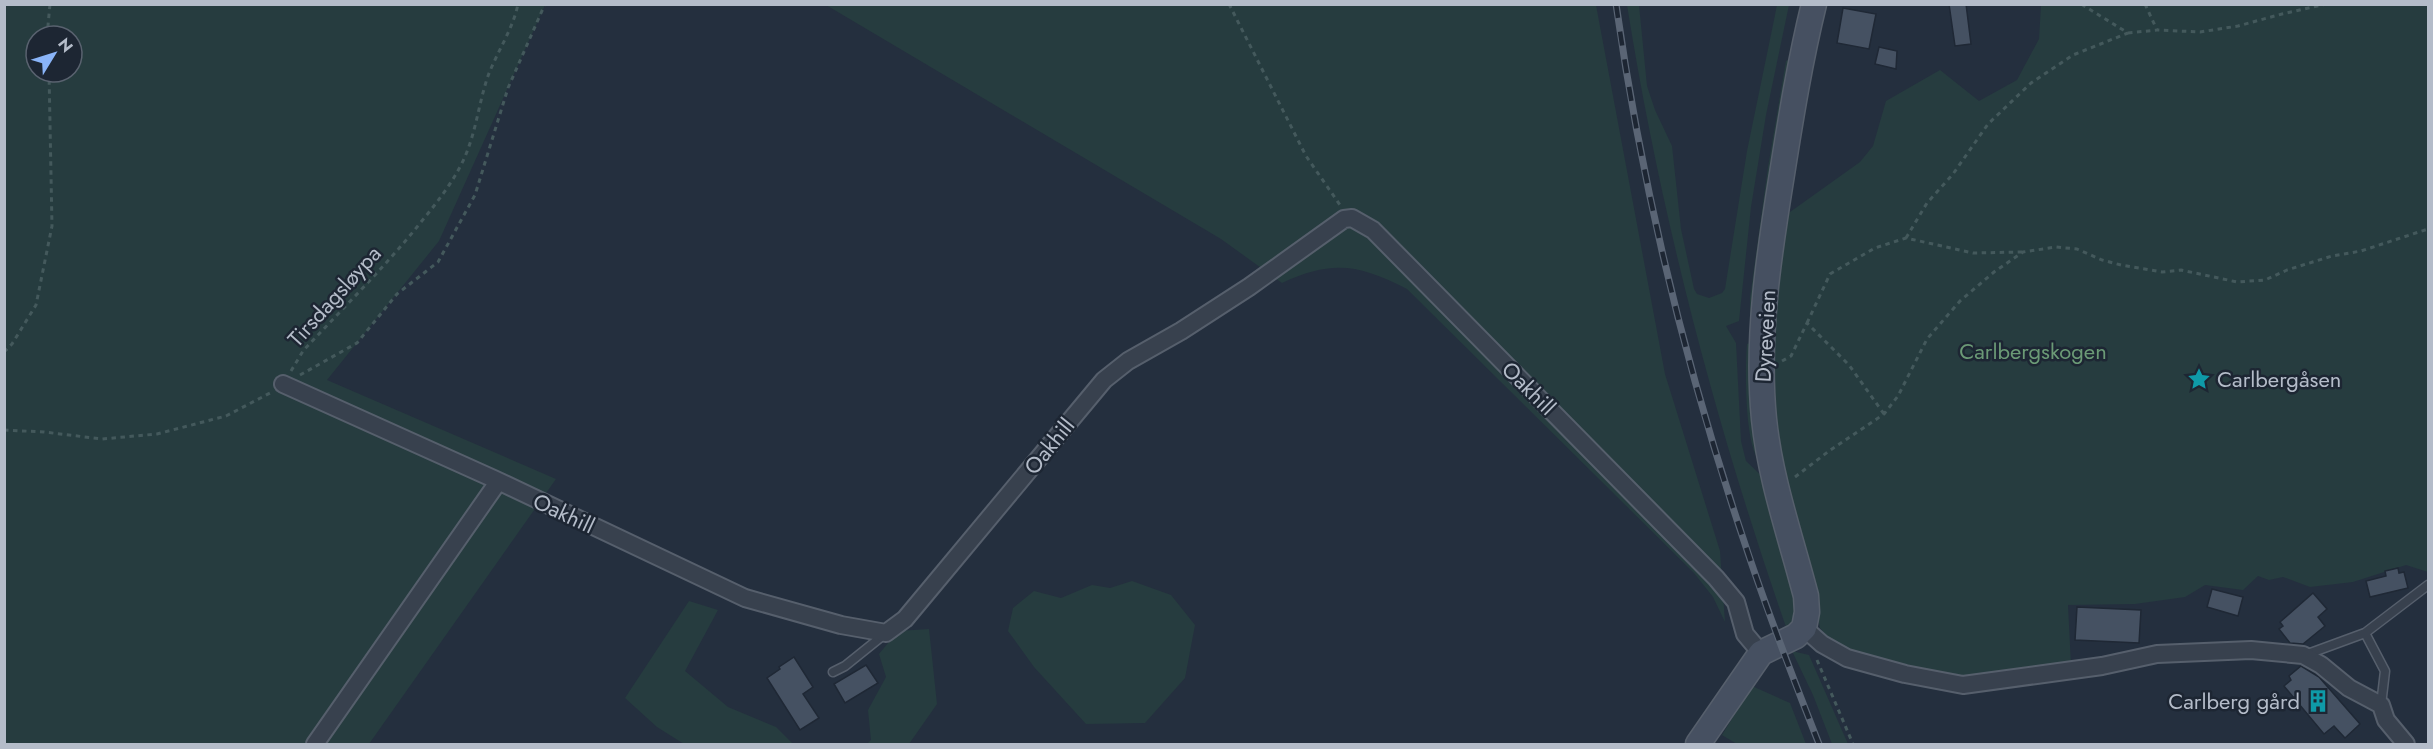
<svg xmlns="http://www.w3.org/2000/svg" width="2433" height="749" viewBox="0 0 2433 749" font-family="Jost,sans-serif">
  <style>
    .green { fill: #263c3f; fill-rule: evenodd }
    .building { fill: #455162; stroke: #1f2835; stroke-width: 1.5 }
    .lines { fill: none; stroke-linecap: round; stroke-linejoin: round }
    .service-casing { stroke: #565f6c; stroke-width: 11 }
    .minor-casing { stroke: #565f6c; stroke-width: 20 }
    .secondary-casing { stroke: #565f6c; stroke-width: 27 }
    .path { stroke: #44595c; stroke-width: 3; stroke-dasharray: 4.5 4.5; stroke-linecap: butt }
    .service { stroke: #38414e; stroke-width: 8 }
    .minor { stroke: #38414e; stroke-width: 16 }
    .secondary { stroke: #465061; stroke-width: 24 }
    .rail-casing { stroke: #5a6575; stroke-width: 7 }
    .rail { stroke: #1d2633; stroke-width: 4.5; stroke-dasharray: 14; stroke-linecap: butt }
    .labels { text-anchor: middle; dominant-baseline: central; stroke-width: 5; stroke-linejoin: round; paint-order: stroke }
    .street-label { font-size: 22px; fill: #b4bcc9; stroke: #1d2633 }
    .park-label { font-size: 22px; fill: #6b9a76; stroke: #1d2633 }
    .poi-label { font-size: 22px; fill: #b4bcc9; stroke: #1d2633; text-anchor: start }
  </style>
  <rect width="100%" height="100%" fill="#242f3e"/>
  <path class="green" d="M4,5H545L439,241L327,380L556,479L369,744H5ZM36,36H72V72H36Z
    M826,5H1596L1665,374L1720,551L1725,622L1713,597L1694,573L1407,289C1358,264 1332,260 1282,283L1221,239Z
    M1627,5H1639L1647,86L1655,110L1672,146L1681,229L1694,289L1697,294L1709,298L1722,293L1725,289L1747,151L1775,15L1777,5H1789L1766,115L1751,207L1739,321L1726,326L1736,343L1741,441L1746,461L1766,480L1799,601L1793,624L1787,630C1716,426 1661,218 1627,5Z
    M2041,5H2428V572L2406,565L2353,582L2310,587L2283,577L2269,580L2258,576L2243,590L2205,585L2185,597L2135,604L2068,605L2071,665L1958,679L1853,653L1832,642L1820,628L1770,410V324L1783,226L1790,212L1860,162L1873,146L1886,101L1940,70L1979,101L2017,80L2039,39Z
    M1792,58L1754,315L1750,314V298L1768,167L1786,61Z
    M1752,342L1761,463C1744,448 1745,367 1747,344Z
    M1132,581L1171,595L1195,625L1185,678L1145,723L1086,724L1034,667L1008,631L1013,608L1034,591L1061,598L1092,585L1110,588Z
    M689,601L718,610L685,671L728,707L776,727L793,744H684L657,727L625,698Z
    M929,629L937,704L909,744H867L871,740L868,710L886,677L879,654L898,631Z
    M1792,651L1809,655L1848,744H1832L1813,695Z
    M1752,686L1790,703L1806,744H1737L1722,735Z"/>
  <path class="building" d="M1949,4H1966L1971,44L1955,46Z
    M1843,8L1876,14L1869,49L1837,43Z
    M1879,47L1897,51L1896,69L1875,64Z
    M2398,568L2399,573L2404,572L2408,588L2370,597L2366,581L2386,576L2385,571Z
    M2212,589L2243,597L2238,616L2207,607Z
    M2313,593L2327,609L2318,617L2325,626L2303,644L2290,643L2279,629L2283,626L2280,622Z
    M2077,607L2141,610L2139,643L2075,640Z
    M794,657L813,687L803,694L819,718L800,730L767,678L780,669L779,667Z
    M866,665L878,683L845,703L834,684Z
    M2301,666L2319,677L2360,724L2345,738L2334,726L2324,734L2284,686L2291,680L2289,676Z"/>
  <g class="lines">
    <g class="service-casing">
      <path id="service" d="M2365,633L2385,671L2381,705
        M2305,655L2365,633L2428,585
        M833,672L845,666L886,633"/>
    </g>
    <g class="minor-casing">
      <path id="minor" d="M283,384L494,479L745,598L841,625L886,633L905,619L1104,380L1128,361L1181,331L1249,287L1344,219L1352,218L1373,230L1716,578L1736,602L1745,634L1761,653
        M1804,628L1822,644L1847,658L1905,674L1963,685L2102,666L2157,654L2251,650L2303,655L2321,665L2349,688L2381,705L2386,720L2406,744
        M315,744L498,482"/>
    </g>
    <g class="secondary-casing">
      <path id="secondary" d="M1698,744L1761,653L1796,636L1804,628L1807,612L1806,596C1791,538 1770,479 1764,419C1756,337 1769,254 1782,174C1791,117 1800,61 1814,4"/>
    </g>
    <path class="path" d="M1229,4L1306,156L1340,205
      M2145,4L2157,30
      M2128,33L2157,30L2200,32L2238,26L2282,14L2326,4
      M47,36L50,4
      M1906,238L1927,203L1953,174L1988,124L2031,83L2073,55L2128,33L2081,4
      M1807,323L1830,274L1875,248L1906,238L1973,253L2022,252
      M4,352L12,344L36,305L52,226L49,72
      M1782,361L1791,356L1807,323L1849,365L1884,414
      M291,371L303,351C341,310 382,270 417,227C434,206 450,187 462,163C476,135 478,105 488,76C497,52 513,29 518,4
      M300,375L357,343L397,294L438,262L475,195L508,88L545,4
      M4,430L44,432L102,439L157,434L226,416L270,393
      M1795,477L1829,451L1884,414L1898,396L1927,339L1960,301L1994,272L2023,252L2056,247L2077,249L2102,260L2121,265L2162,272L2181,270L2237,282L2265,280L2287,270L2332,256L2361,251L2428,229
      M1817,660L1853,744"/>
    <use href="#service" class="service"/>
    <use href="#minor" class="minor"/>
    <use href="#secondary" class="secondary"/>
    <g class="rail-casing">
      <path id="rail" d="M1616,4C1642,187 1686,369 1745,544C1767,611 1793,678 1819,744"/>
    </g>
    <use href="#rail" class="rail"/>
  </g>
  <defs>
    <g id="sight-bare" transform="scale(1.8)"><path d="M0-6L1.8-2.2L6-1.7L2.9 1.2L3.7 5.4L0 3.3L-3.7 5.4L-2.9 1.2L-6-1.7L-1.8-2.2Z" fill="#0f9aa8" stroke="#1d2633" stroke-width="2.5" paint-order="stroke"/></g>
    <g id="building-bare" transform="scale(1.8)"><path d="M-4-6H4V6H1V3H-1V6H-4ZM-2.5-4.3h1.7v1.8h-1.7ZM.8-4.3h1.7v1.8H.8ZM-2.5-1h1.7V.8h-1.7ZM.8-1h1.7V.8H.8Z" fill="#0f9aa8" stroke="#1d2633" stroke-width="2.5" paint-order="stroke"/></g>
  </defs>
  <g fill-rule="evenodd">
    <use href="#sight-bare" x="2199" y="379"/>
    <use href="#building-bare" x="2318" y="701"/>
  </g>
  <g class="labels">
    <g class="street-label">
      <text transform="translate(334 296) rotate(-48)">Tirsdagsløypa</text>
      <text transform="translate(1765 336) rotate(-87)">Dyreveien</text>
      <text transform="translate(1529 388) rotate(45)">Oakhill</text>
      <text transform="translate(1049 446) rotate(-51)">Oakhill</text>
      <text transform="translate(564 513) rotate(25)">Oakhill</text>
    </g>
    <g class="park-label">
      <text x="2033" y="351">Carlbergskogen</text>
    </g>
    <g class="poi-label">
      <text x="2217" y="379">Carlbergåsen</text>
      <text x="2300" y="701" text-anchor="end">Carlberg gård</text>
    </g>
  </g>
  <rect width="2433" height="749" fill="none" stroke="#b4bcc9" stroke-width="12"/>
  <g transform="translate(54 54) rotate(52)"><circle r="28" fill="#1d2633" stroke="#59626f" stroke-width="1.5"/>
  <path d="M0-4.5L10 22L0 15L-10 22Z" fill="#8ab4f8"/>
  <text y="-9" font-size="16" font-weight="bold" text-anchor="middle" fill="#b4bcc9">N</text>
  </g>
</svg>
